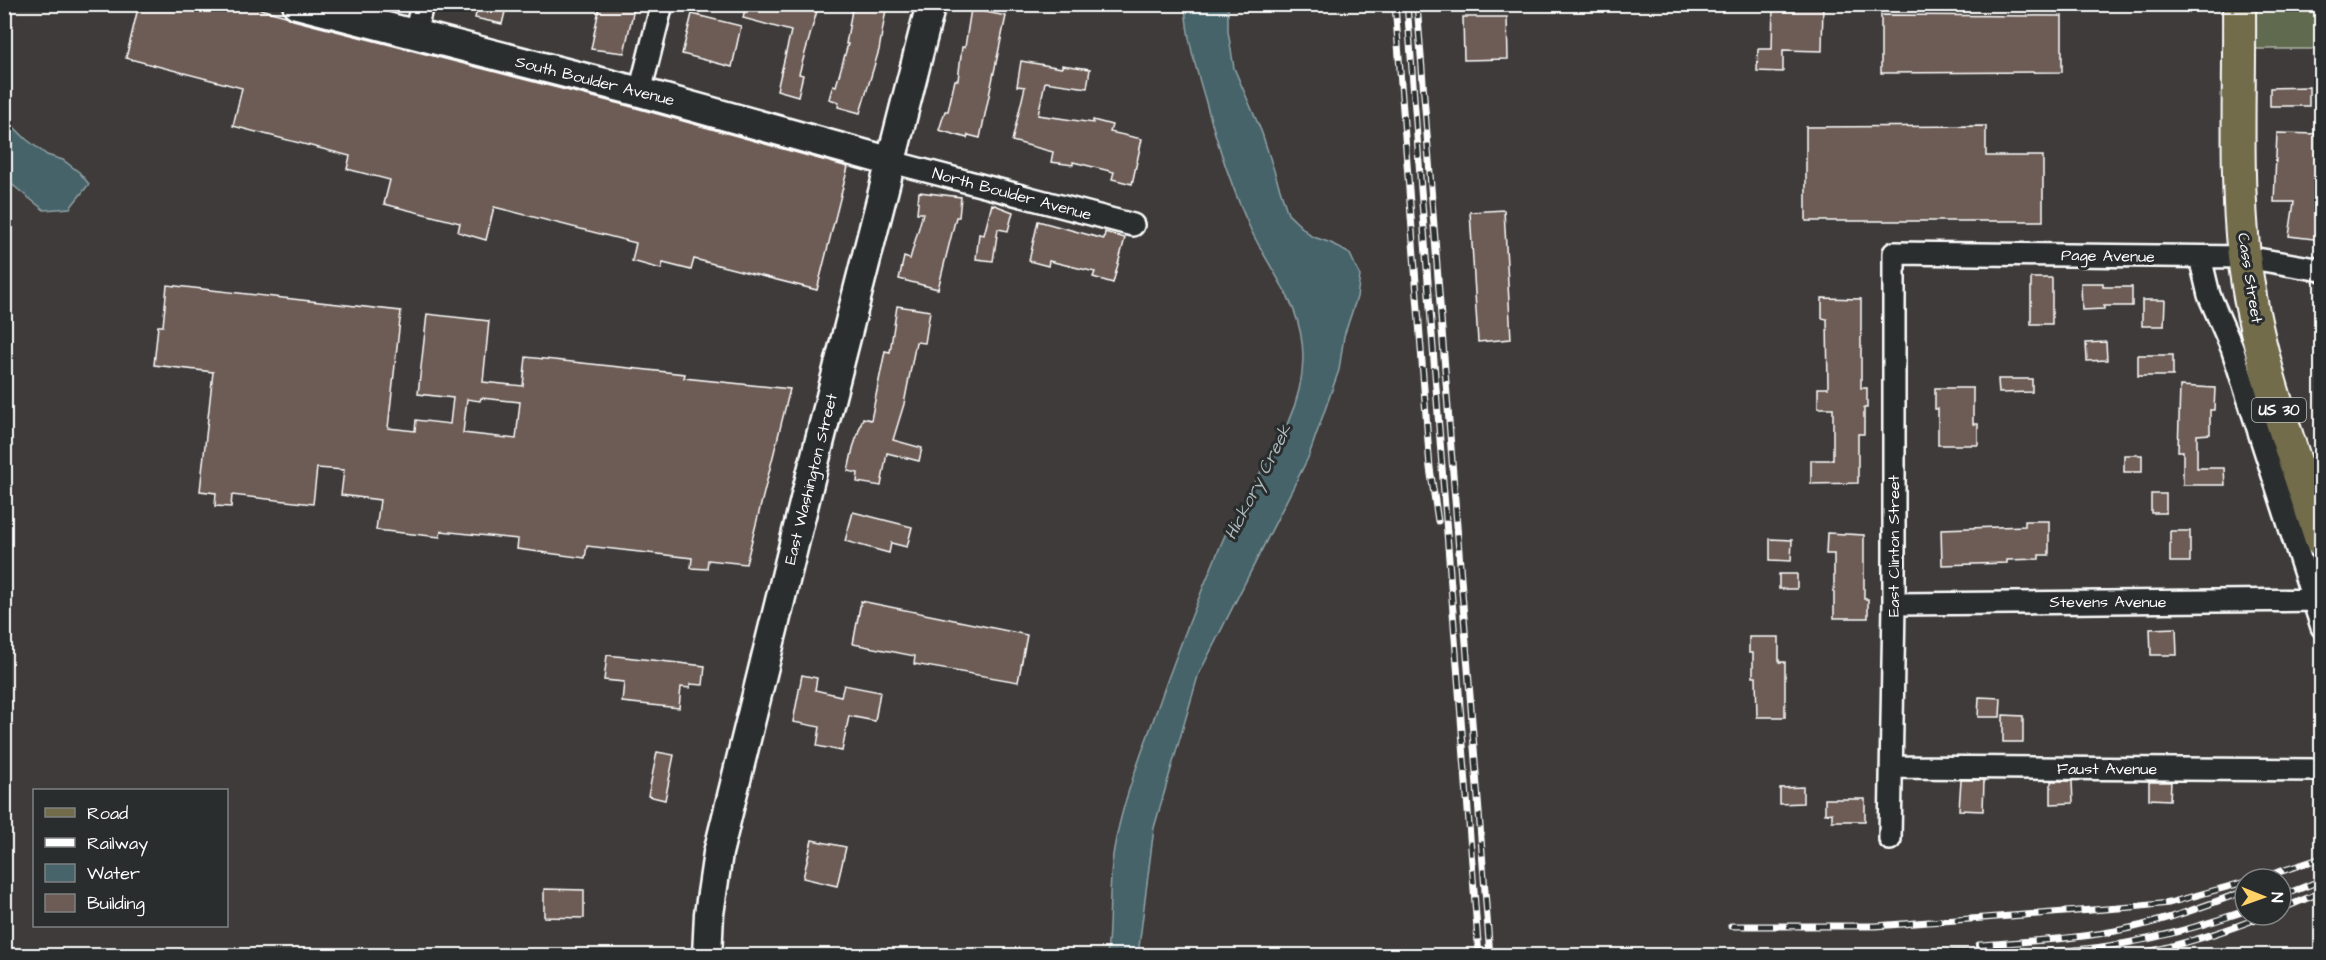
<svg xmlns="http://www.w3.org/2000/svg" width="2326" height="960" viewBox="0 0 2326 960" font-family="'Architects Daughter',sans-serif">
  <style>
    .green { fill: #616a50; stroke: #b0b4a8; stroke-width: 1.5 }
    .water { fill: #47646b; stroke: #91a2a6; stroke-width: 1.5 }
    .building { fill: #6d5c55; stroke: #fff; stroke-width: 1.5; fill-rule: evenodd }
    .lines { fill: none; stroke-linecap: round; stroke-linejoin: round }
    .street-casing { stroke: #fff; stroke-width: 26 }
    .secondary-casing { stroke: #fff; stroke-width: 33 }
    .primary-casing { stroke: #fff; stroke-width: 36 }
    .street { stroke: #2a2d2e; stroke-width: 21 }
    .secondary { stroke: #2a2d2e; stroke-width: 28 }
    .primary { stroke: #726c4b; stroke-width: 32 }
    .rail-casing { stroke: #fff; stroke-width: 7 }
    .rail { stroke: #2a2d2e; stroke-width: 4.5; stroke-dasharray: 14; stroke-linecap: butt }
    .labels { text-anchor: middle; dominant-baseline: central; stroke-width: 6; stroke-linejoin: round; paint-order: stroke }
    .shield { fill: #2a2d2e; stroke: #bfc0c0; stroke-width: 1.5 }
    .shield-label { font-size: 15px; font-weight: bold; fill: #fff }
    .street-label { font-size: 16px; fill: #fff; stroke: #2a2d2e }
    .water-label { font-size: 18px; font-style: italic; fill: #acb9bc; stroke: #2a2d2e }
  </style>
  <rect width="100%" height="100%" fill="#3e3b3a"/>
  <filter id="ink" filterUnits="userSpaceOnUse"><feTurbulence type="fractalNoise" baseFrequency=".0167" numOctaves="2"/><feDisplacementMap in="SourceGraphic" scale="12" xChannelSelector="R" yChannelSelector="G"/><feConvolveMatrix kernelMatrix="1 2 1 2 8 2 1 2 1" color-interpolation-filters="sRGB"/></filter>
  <g filter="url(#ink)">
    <path class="green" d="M2242,5H2321V49H2242Z"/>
    <path class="water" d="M1185,5H1228V31L1234,68L1262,133L1288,214L1311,236L1331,243L1350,254L1360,276L1357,297L1344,336L1339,370L1308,458L1198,676L1154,828L1138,955H1107C1111,921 1108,883 1114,849C1121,809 1135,771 1149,732C1171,668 1195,605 1222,542C1248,479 1302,430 1303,358C1303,304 1271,274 1250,228C1231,186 1217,143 1205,99C1195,65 1187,39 1185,5Z
      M5,118L26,139L47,155L63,160L79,172L89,184L70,208L44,210L5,179Z"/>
    <path class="building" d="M139,4H241L286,16L293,20L636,108L848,167L817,290L694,259L691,270L663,263L661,269L632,261L636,243L494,207L486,240L458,232L460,223L384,204L390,180L347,169L350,156L233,126L242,88L126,58Z
      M478,4H507L502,24L475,18Z
      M600,4H635L624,53L591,49Z
      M746,4H819L799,74L803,75L798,96L777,90L791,31L743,18Z
      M853,4H887L879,50L860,113L838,107L839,102L829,99L833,85L836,86L848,44H846Z
      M1773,4H1823L1822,51L1783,50V72L1757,71L1758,49H1772Z
      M971,9L1006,16L980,138L968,135L967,138L939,130L945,111H948L955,80H958L962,47H965Z
      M692,14L741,26L732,67L682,54Z
      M1881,15L2062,16V72L1881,73Z
      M1463,17H1507L1508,59L1464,60Z
      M1021,61L1062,68V65L1090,69L1087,88L1045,82L1038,115L1093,123V120L1112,125L1110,132L1142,139L1132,184L1112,179L1114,172L1073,162V165L1051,162L1053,152L1012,141L1025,87L1017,86Z
      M2309,87V106H2270V88Z
      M1986,126V156H2043V221H1806V127Z
      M2277,133L2319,134L2318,157H2317L2318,215H2322V240L2289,236L2294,202H2274Z
      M919,192L961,197L959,217H956L938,289L899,279L904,257L910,259L923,213H917Z
      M992,204L1013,212L1008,231L998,229L993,261L976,259L979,234L984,235Z
      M1504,210L1511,339L1478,342L1470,212Z
      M1038,221L1104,239L1105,232L1125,238L1113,283L1093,277L1095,272L1049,261L1048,266L1029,261Z
      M2031,278H2052V324H2031Z
      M2081,283H2103V287H2132V306H2104V309L2082,310Z
      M167,285L401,311L388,428L415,431L416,420L450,424L453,398L418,394L427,314L489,321L483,382L523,386L526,357L685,374L684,378L790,389L746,564L708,560L707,569L691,568L692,558L587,546L585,558L517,549L518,539L441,531L440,537L376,530L380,500L341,495L344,470L317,468L313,504L232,495L231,507L215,506L216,493L200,491L213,372L154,365L158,326H163ZM481,398L520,402L516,439L463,433L467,399L480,401Z
      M1822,298L1861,299V388H1867V408H1864V434H1858V483L1811,484V460H1833V408H1818V388H1828L1827,319L1822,318Z
      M2142,300H2165L2164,326H2142Z
      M897,306L930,311L925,343L916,342L904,404L893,440L922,448L919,461L887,453L881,486L857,482L858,473L848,471L853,448L863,418L871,420L885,351L890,352Z
      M2106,342L2107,360L2087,361L2086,343Z
      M2138,355H2173V376H2138Z
      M1998,379H2032V392L1999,393Z
      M2180,386L2215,388L2214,410H2210V434L2197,435V468H2224L2225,485H2183V451H2178Z
      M1935,388H1973V424H1978V445H1938V409H1935Z
      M2124,455H2142V472H2124Z
      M2151,494H2166V513H2151Z
      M853,512L912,527L907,547L891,543L889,553L845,541Z
      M2025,521H2049V555H2039V559L2007,560V563L1942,565L1941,529L2025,526Z
      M2170,531H2190V562H2170Z
      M1827,533L1864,535V599H1868V618H1834V554H1826Z
      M1770,539L1792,540L1791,561L1770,560Z
      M1779,574H1797V589H1779Z
      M861,601L1027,635L1018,682L914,664L915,656L853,644Z
      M2176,628L2177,655H2151L2150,629Z
      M1749,637H1779V662H1785V717H1757L1756,677H1753V653H1749Z
      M607,655L705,666L703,685L690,684V688L681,687L679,708L622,702L624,682L604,680Z
      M802,675L817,678L815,690L841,696L844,685L880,692L875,721L849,716L842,751L817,746L820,727L793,722Z
      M1979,697L2001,698L2000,717H1978Z
      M2003,715L2023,716V742H2003Z
      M657,752L674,755L665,800L648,796Z
      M1961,780H1984L1983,811L1959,810Z
      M2051,781H2072L2073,803L2051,804Z
      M2149,782H2171L2170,800L2149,799Z
      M1803,787V803L1780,804V788Z
      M1825,799H1865V821H1832V813L1825,814Z
      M812,840L846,847L837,886L803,878Z
      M544,889L584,890V918L544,917Z"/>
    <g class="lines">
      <g class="street-casing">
        <path id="street" d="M415,35L422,4
          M640,92L662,4
          M892,162L1133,225
          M2200,257L2209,295L2232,348L2322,627
          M1894,604L2322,600
          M1892,767L2322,770
          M1890,839L1894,604V253L2245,257L2322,270"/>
      </g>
      <g class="secondary-casing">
        <path id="secondary" d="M297,4L640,92L892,162
          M707,956L709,914L718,853L811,475L931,4"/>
      </g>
      <g class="primary-casing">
        <path id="primary" d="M2239,4C2240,88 2235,173 2244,256C2255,354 2291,448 2322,542"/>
      </g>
      <use href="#street" class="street"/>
      <use href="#secondary" class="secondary"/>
      <use href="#primary" class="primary"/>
      <g class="rail-casing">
        <path id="rail" d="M1395,4L1430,468L1438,521
          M1407,4L1479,956
          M1417,4L1490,956
          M2257,879L2322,858
          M2281,896L2322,880
          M2281,909L2322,892
          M1731,926H1875L2132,907L2169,903L2245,882
          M1979,945C2029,941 2081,939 2130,928C2170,919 2207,905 2245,891
          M1546,956L2049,952C2121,948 2178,934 2245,911
          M2130,956C2177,946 2222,933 2266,915"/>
      </g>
      <use href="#rail" class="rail"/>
    </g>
  </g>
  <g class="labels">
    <rect class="shield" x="2252" y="398" width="54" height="24" rx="4.5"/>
    <g class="shield-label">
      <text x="2279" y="410">US 30</text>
    </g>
    <g class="street-label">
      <text transform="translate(595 81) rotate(14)">South Boulder Avenue</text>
      <text transform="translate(1012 194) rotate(15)">North Boulder Avenue</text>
      <text transform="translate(2108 256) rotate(1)">Page Avenue</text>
      <text transform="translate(2250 278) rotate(81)">Cass Street</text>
      <text transform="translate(811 479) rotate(-76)">East Washington Street</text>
      <text transform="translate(1894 546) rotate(-90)">East Clinton Street</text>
      <text x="2108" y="602">Stevens Avenue</text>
      <text x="2107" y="769">Faust Avenue</text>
    </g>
    <g class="water-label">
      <text transform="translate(1258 482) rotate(-63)">Hickory Creek</text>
    </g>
  </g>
  <rect width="2326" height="960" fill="none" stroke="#2a2d2e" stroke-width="24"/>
  <rect x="12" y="12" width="2302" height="936" fill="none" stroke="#fff" stroke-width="2" filter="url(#ink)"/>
  <rect x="33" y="789" width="195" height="138" fill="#2a2d2e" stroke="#7f8182" stroke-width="1.5"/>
  <rect x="45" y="808" width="30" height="9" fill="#726c4b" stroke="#7f8182" stroke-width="1.5"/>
  <text x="87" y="819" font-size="18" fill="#ffffff">Road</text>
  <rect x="45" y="838" width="30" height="9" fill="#ffffff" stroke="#7f8182" stroke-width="1.5"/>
  <text x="87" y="849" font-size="18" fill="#ffffff">Railway</text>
  <rect x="45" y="864" width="30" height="18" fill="#47646b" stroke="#7f8182" stroke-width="1.5"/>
  <text x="87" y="879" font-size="18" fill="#ffffff">Water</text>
  <rect x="45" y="894" width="30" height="18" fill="#6d5c55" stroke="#7f8182" stroke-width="1.5"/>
  <text x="87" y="909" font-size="18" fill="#ffffff">Building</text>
  <g transform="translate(2263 897) rotate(91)"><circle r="28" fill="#2a2d2e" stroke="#7f8182" stroke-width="1.5"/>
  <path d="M0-4.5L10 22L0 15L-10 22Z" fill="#ffd166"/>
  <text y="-9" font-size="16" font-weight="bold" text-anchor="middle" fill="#ffffff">N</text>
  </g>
</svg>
